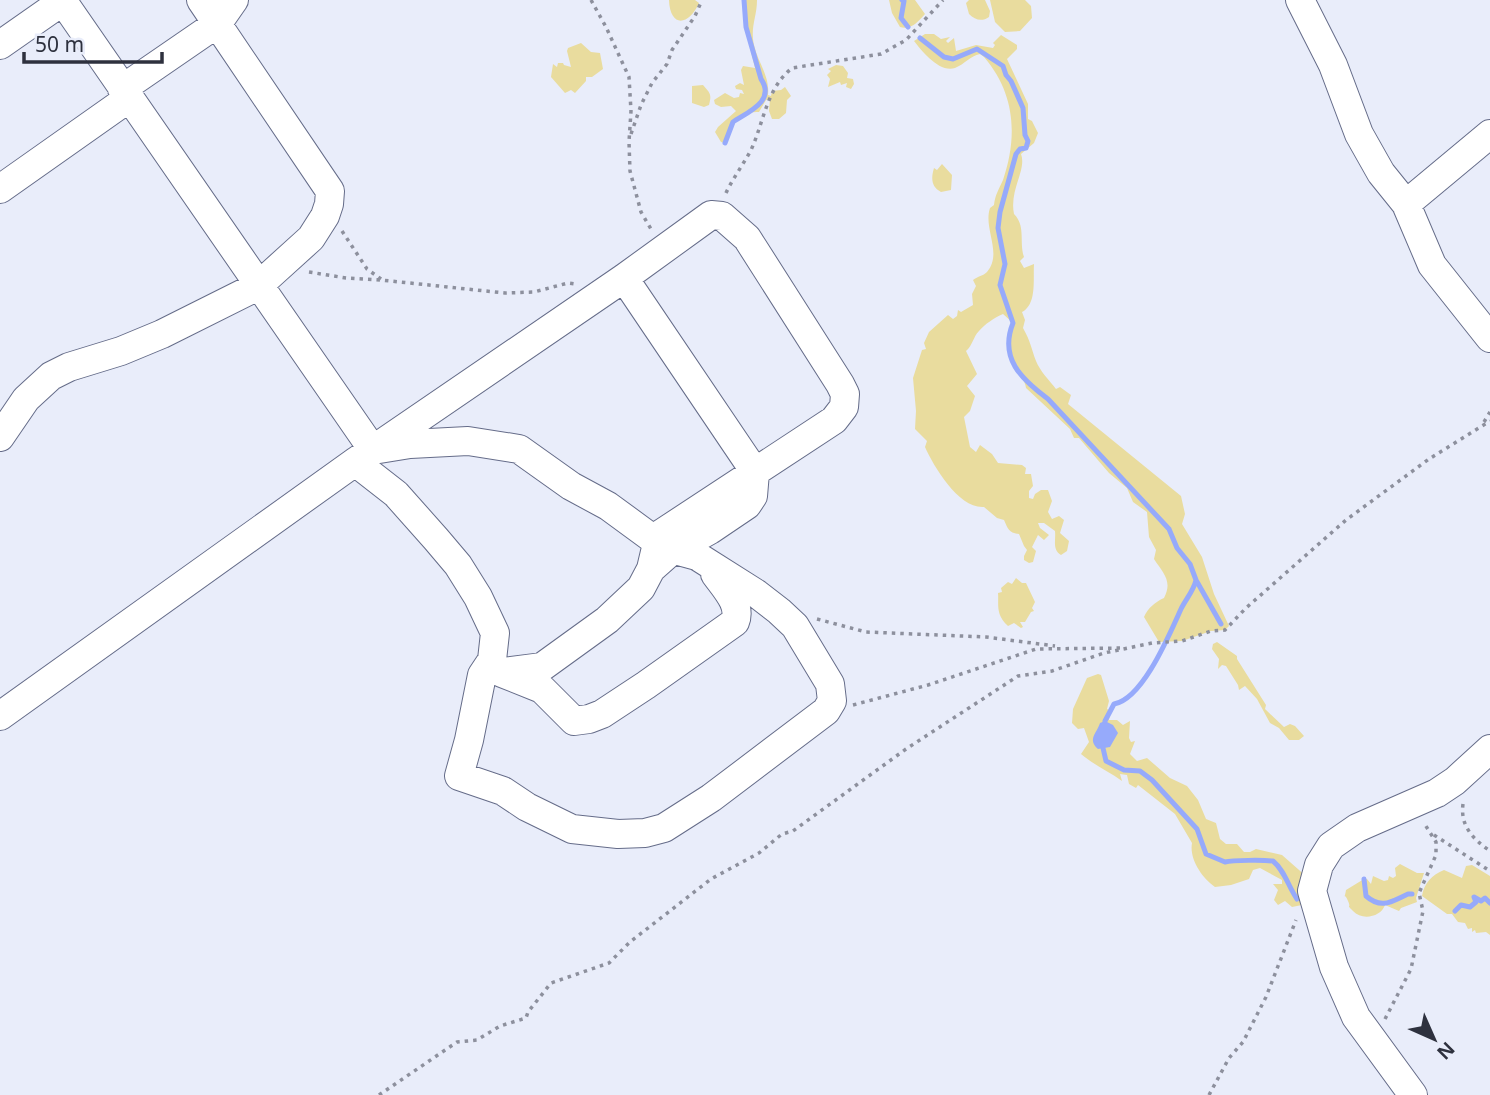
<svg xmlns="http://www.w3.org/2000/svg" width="1490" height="1095" viewBox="0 0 1490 1095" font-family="'Noto Sans',sans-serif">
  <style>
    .green { fill: #e9dc9e }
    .water { fill: #96aafb }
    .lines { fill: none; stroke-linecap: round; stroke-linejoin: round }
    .stream { stroke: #96aafb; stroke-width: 5 }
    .minor-casing { stroke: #656c89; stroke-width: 30 }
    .path { stroke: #8d909d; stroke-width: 3.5; stroke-dasharray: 3.5 5; stroke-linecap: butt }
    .minor { stroke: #fff; stroke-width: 28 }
  </style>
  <rect width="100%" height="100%" fill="#e9edfa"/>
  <path class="green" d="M669,0H695L699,3C689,26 670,28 669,0Z
    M743,0H757C757,17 750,27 754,45C758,63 770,76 768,95L771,96L772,91L781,90L785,87L791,96L787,100L786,113L779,119H772L769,111L770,99L766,100L759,112C736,111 734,126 725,143L721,142L715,132L718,127L736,111L731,106L721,107L715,104L714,100L725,93L734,98L739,97L740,93L744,94L742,90L736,89L735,86L740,83L744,85L741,70L743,66L755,68L745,27Z
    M889,0H915L925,14C918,22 911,30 900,27L892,13Z
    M969,0H985L990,11L989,17C982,22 975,20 969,14L966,3Z
    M990,0H1025L1031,6L1032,18L1020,31L1005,32L995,22Z
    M925,34H934L941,39L950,37L946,41L948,43L954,38L956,51L976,45L993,48L995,45L993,43L1001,35L1017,45V49L1007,59L1028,104V119L1032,121L1038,133L1034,143L1021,154C1027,170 1009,190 1014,214C1026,226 1019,242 1024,257L1020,261L1024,268L1034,264C1033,280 1037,304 1022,312L1025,320L1023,328C1031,342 1031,348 1036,361C1040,371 1049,380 1056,389L1060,387L1071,395L1068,404L1181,496L1185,514L1182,524L1202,557L1214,594L1229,626L1225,630L1211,631L1182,641L1159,642L1144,617C1148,608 1155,602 1164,598C1173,581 1163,573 1154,559L1156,550L1149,537L1147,512L1133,502L1127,488L1109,473L1079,438H1074L1070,429L1026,388C1025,381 1022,379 1018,373C1008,356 1007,341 1013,323L1003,314C994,318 985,324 979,331C973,337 973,345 966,351L977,374L967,386L975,396L970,411L964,417L970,447L976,452L980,445L992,454L998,463L1022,465L1026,468L1025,474H1031L1033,486L1029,491V498L1033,499L1035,494L1041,490H1048L1052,501L1048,512L1052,519L1059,516L1064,520L1060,533L1069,541L1067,551L1061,555C1052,549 1056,541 1055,531L1044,523H1038L1040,528L1049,535L1044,540L1038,535L1032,547L1036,551L1033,562L1029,563L1024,560V556L1027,550L1024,546L1019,534C1009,533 1008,529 1004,520L997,518L984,507C959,509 934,467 925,447L927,441L915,429L916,411L913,378L922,350L926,349L924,343L929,332L948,315L953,319L957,316L958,310L961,312L973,305L972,294L976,286L973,280C978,276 983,276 987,272C1003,253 983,229 990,208L994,205C995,195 999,189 1003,180C1018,136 1015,93 984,57L980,54C970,56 965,64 955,68C939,73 922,51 914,41Z
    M581,43L591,52L600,53L603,69L592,77H586V81L575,93L571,90L565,93L551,77L553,64L557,67L558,63H563L564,65L571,67L567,51L568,48Z
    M836,65L843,66L848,73L847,78L853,79L854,84L851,89L846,87L847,83L841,85L840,82L828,87L830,79L827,75L831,71L828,69Z
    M703,85C710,93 712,94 709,105L704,107L692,103V86Z
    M942,164L952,175L951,190L941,192C931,187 931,178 934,168L937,170Z
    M1016,578L1022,583H1026L1035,602L1032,608L1034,611L1031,612L1025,622H1020L1023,627L1021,628L1014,623L1008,626C995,614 999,604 998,593L1002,592L1001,588L1008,582L1012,584Z
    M1217,642L1237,656V659L1266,705L1265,709L1284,727L1290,724L1295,726L1304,736L1299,740H1289L1279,728L1270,723L1257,699L1245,686L1239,690L1238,685L1226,666L1222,665L1218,669L1219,659L1212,649L1213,644Z
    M1098,674L1101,675L1109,701L1107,709L1109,710L1111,708L1109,720H1117L1123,725L1130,721L1129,738L1131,742L1135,741L1130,754L1137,761L1147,758L1170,778L1187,786L1198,800L1206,819L1216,823L1220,839L1226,844H1237L1244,852H1250L1256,849L1282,855L1307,877L1302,905L1292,907L1285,901L1278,905L1274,900L1278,890L1273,884H1282V880L1260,868L1253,870L1249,879L1231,885L1215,887C1202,878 1189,859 1192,843L1175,814L1138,785L1136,788L1129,784L1127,775L1120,774L1122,781C1108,771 1094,765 1081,754L1089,742L1084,728L1078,729L1072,723L1073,709L1087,678Z
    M1400,864L1417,873H1424L1416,898L1417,902L1401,908L1399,911L1385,905C1381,917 1362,921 1353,911C1345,903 1352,910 1348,901C1344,891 1344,902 1346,890L1364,879H1367L1371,884L1373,876L1384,881L1388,880L1389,876L1393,878L1396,876L1395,868Z
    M1472,865L1490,876V935L1486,932L1476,933L1475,930L1472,932V928L1468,929L1465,923L1458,922L1452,914H1447L1422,896C1424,883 1432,875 1444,870L1462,878L1466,866Z"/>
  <path class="water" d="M1105,721L1113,725L1118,733L1110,747L1098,749C1087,739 1097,733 1100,723Z"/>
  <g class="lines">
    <path class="stream" d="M902,0L904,1L901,18L908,27
      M920,38L944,57L953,59L977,49L1003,66L1006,75L1011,81L1023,108L1025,135L1028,141L1026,148L1020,149L1016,154L1000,212L998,228L1005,264L1000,285L1013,323C999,358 1021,379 1048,399L1169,529L1177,548L1190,564L1196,580L1221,624
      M725,143L733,122C748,112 776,101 761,79L746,27L744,0
      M1105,721L1114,704C1143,699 1170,633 1181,609C1186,599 1194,590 1196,580
      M1103,748L1106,761L1124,770L1140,771L1152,780L1197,829L1206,854L1225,862C1233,860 1264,860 1273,861C1285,871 1288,886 1297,899
      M1364,879L1366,896C1382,910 1392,901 1408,894H1412
      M1455,911L1461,905L1470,907L1476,902L1474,897L1481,901L1485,898L1490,903"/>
    <g class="minor-casing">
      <path id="minor" d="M62,0L373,450L410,444L468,441L519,449L571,486L608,506L653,539L675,550L697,556L757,594L779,611L795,626L830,684L832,701L826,711L711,798L664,828L645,833L618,834L572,829L527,807L503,791L459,776L469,740L482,675L492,660L495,633L478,597L458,565L436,539L396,494L355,462
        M1300,0L1333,65L1359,134L1381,173L1406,204L1432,265L1490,338
        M0,45L63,1
        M122,89L218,23L234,0
        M0,189L129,98
        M1406,204L1490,134
        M624,278L755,472L753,496L747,505L710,530L669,553L651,569
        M0,437L26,399L51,376L69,367L121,351L162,334L258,286L311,238L325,216L329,204L330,191L201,0
        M504,672L542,667L607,620L641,588L651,569L655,552
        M502,673L542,689L574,721L589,719L602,714L646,685L735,622C742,605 725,588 715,574
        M0,716L355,462L624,278L711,215L722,216L747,238L840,384L845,394L844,407L834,420L653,539
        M1413,1095L1356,1017L1334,967L1312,891L1319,865L1331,846L1357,828L1437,793L1455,781L1490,749"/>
    </g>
    <path class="path" d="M591,0L606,27L629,77L631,111L629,142L630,171L641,212L651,229
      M631,134L641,105L652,83L667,64L672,50L695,16L702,0
      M726,193C733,178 743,165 751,150C764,122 766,89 792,68L881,54L906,40L943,0
      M342,231L367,269L381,279
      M309,272L346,278L381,280L505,293L534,292L568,283L575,284
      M1484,422L1490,412
      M817,619L866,632L986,637L1055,646
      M853,705L928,685L1036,649L1123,648
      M1463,804C1460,826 1473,839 1490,851
      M1434,835L1490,871
      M1385,1019L1411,969L1423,911L1419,893L1436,855V842L1424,823
      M379,1095L457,1042L477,1040L500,1026L526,1018L528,1012L551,983L609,963L630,942L711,879L759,853L782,834L793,831L906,749L1018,676L1052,671L1104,653L1152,643L1182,641L1211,631L1225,630L1246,608L1346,520L1429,459L1490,421
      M1209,1095L1229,1058L1243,1042L1266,997L1296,920"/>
    <use href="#minor" class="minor"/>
  </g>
  <g transform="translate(1434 1039) rotate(135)" stroke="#e9edfa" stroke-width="5" paint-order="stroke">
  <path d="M0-5L12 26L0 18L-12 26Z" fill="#2e313e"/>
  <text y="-10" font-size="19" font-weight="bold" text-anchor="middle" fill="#2e313e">N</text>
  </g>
  <path d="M24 52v10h138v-10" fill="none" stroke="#2e313e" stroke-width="3.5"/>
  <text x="35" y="52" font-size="21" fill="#2e313e" stroke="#e9edfa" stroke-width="5" paint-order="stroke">50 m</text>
</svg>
